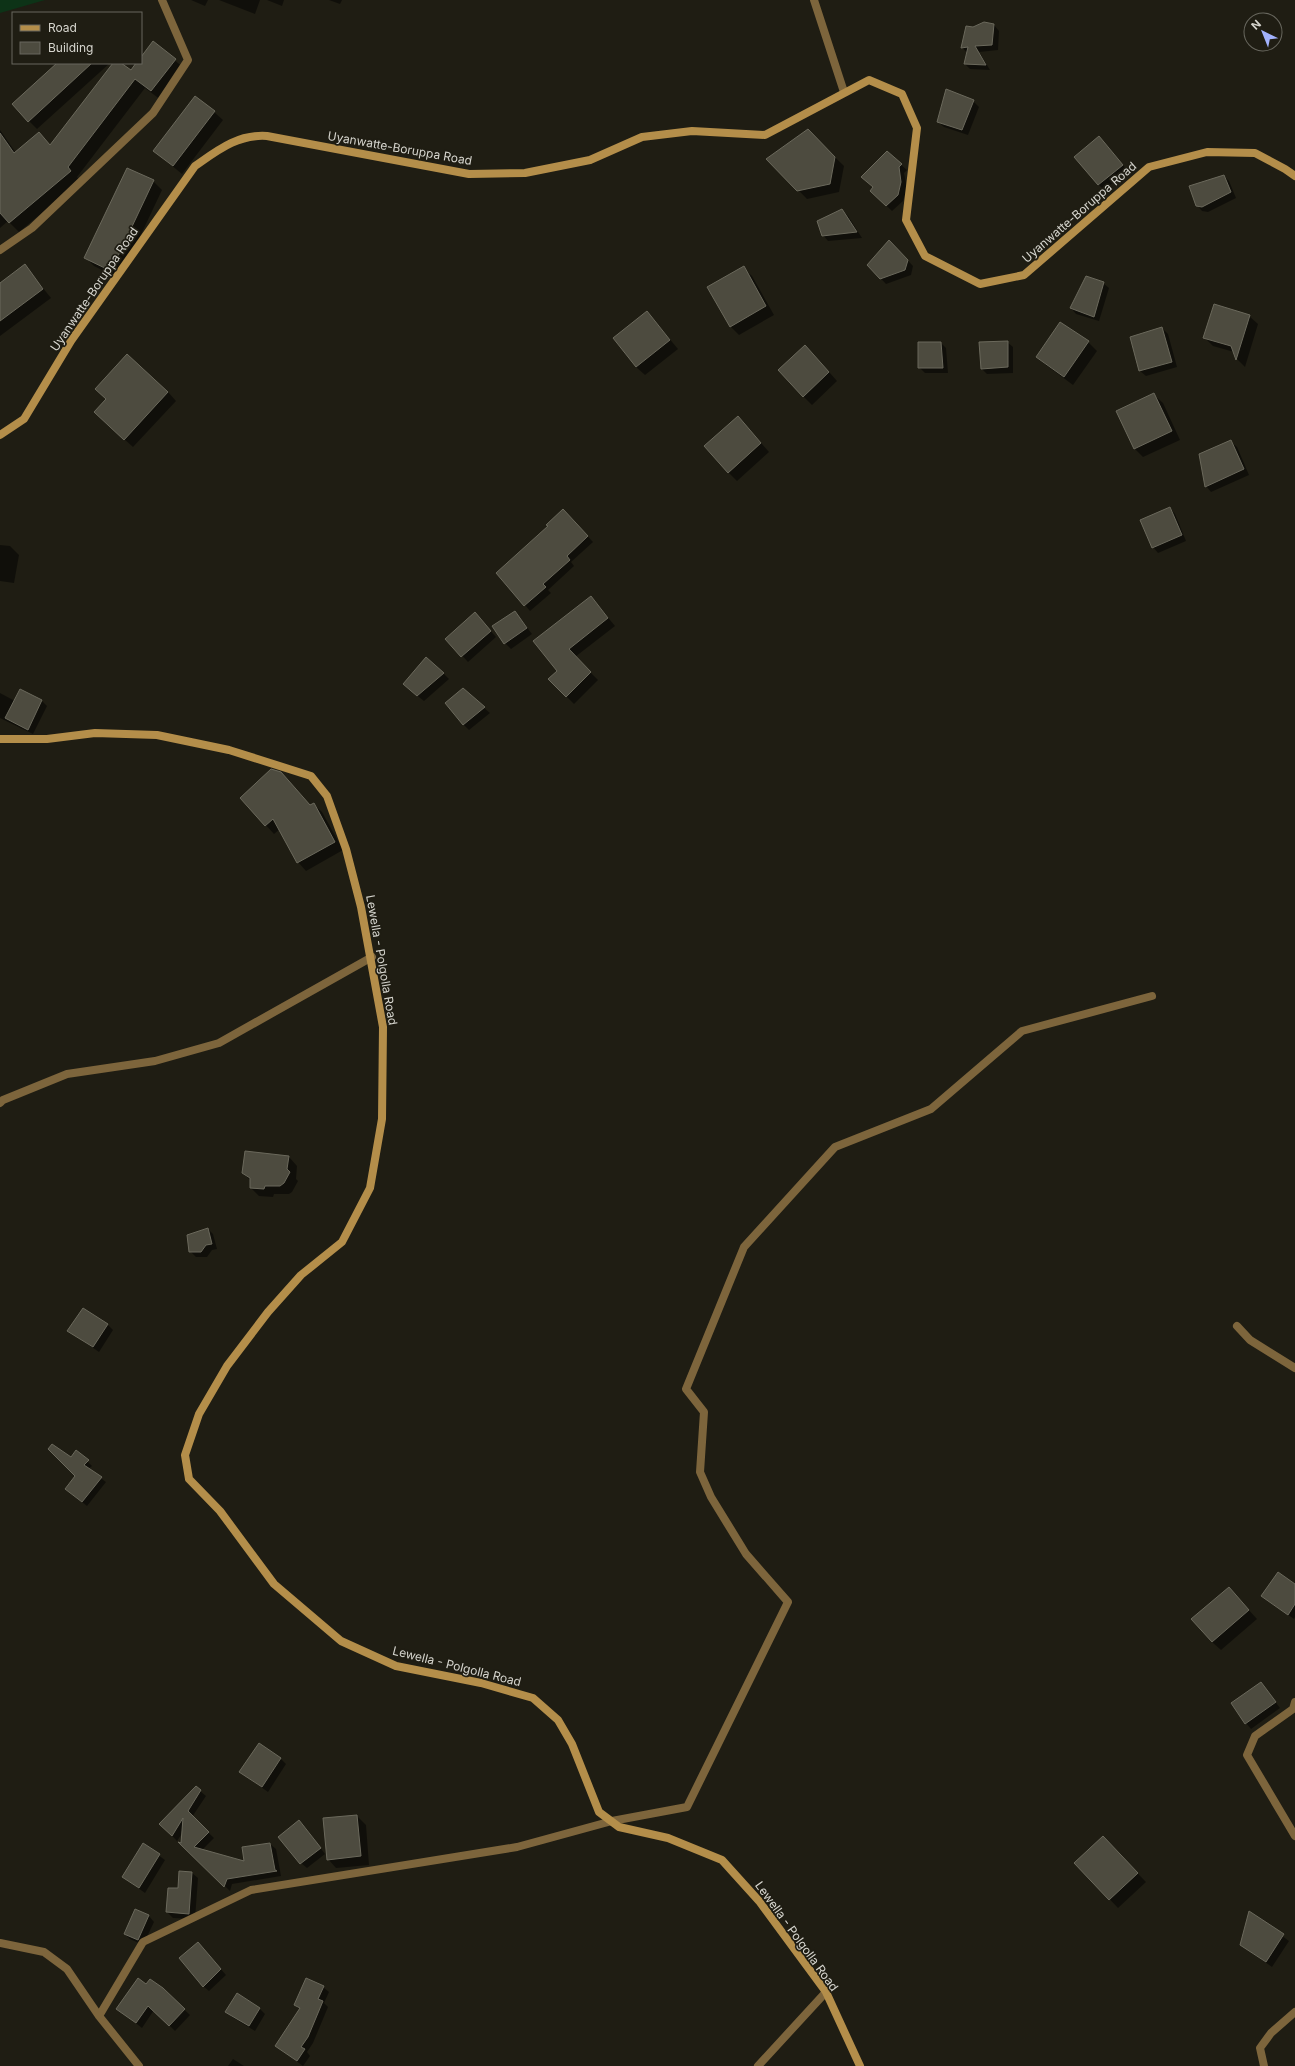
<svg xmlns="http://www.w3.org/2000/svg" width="1295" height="2066" viewBox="0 0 1295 2066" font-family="Inter,sans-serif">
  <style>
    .green { fill: #0d3317 }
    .shadow { fill: #0007 }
    .building { fill: #4d4b3f; stroke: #6b695c }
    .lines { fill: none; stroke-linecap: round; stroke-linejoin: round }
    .street { stroke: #7d653c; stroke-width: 8 }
    .secondary { stroke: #b48e4a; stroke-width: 8 }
    .labels { text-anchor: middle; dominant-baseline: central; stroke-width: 3.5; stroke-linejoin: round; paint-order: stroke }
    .street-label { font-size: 12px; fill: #d6d5ce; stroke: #1f1d13 }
  </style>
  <rect width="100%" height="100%" fill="#1f1d13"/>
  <path class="green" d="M0,0H45L0,13Z"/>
  <path class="shadow" d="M191,0H208L205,6Z
    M219,0H260L255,14Z
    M267,0H284L282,6Z
    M329,0H342L340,4Z
    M976,25H994L999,31L998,50L979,52L990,70L970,69L965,64L967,53L962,47Z
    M153,42L185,69L161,100L145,88L77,177L80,181L19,232L8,221L0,228V130L16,153L50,146L114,63H119L131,72L138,63H141V59Z
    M59,63H110L37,129L29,121Z
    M973,101L979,107L968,135L944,127L938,122Z
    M214,112L223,120L182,174L154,151Z
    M808,131L844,166L839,192L807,199L768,159Z
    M1104,142L1128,171L1104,190L1098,184Z
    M887,153L907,170L904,173L907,188L903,201L892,211L871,191Z
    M1224,176L1229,181L1236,198L1208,212L1202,211L1197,205Z
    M153,181L162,190L120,279L94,266L86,258Z
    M842,210L848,216L862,238L828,241L823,235Z
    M894,246L913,266L911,275L886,284L868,265Z
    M25,266L51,298L0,336V284Z
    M743,268L752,276L774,315L739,335L731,327L708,288Z
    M1103,283L1109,288L1099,321L1076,314L1071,308Z
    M647,312L678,349L645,375L636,367Z
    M1249,316L1258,324L1245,367L1237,359L1234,352L1213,346L1204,337Z
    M1162,328L1168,334L1177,367L1146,376L1140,371Z
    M1007,342L1013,347V373L987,374L982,369Z
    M1088,342L1097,351L1073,385L1046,365L1037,357Z
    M941,343L946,348L948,373H925L919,367Z
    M814,355L837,381L812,405L803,396Z
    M168,392L176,401L133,447L104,421L107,399Z
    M1154,395L1163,403L1180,440L1143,457L1134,448Z
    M746,426L769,452L737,481L728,472Z
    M1231,442L1237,447L1249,475L1211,492L1206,486Z
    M1170,508L1175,514L1186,541L1158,553L1153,547Z
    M563,510L593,542L571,562L574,566L548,590L551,593L530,611L525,605L549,526Z
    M0,545L10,546L19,555L14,583L0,581Z
    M591,597L615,626L575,657L598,680L574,704L549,679L558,671Z
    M515,612L532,634L511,649L505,643Z
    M480,619L496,637L468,662L447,639Z
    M443,673L449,679L424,701L410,690Z
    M20,690L42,701L47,706L33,734L0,718V693L15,701Z
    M463,690L490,713L469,730L463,724Z
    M241,798L310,806L313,804L322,812L343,850L306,871L298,862L280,829L274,834Z
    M246,1152L289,1157L297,1166L296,1179L298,1181L292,1192L289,1194H274L273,1197L259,1196L251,1188V1181L243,1173Z
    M208,1229L213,1234L217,1249L212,1250L207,1257H196L190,1251Z
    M107,1324L113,1330L99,1352L69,1331Z
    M77,1451L92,1466L88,1469L106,1482L87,1506L71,1493L76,1476L72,1458Z
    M1295,1585V1617L1294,1619L1262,1596Z
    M1237,1597L1257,1619L1221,1650L1212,1642Z
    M1261,1683L1280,1708L1251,1729L1246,1723Z
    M281,1759L286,1764L268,1792L240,1772Z
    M200,1791L206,1796L192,1817L214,1838L202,1850L245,1863L243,1848L270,1844L276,1849L281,1876L232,1884L230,1891L181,1844L183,1832L177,1841L161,1824Z
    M357,1816L366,1825L369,1865L336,1868L328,1859Z
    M305,1827L325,1854L307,1868L301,1863Z
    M144,1845L165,1860L145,1893L123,1877Z
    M1111,1846L1146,1882L1118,1908L1075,1863Z
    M180,1872L192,1873L198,1878L195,1919L173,1918L167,1912L179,1889Z
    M135,1910L149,1916L154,1922L143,1945L130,1939L125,1934Z
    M1250,1913L1289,1941L1272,1967L1241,1945Z
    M203,1949L226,1975L209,1991L203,1986Z
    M147,1985L162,1989L190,2015L175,2031L154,2010L142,2028L118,2009Z
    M323,1987L329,1992L324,2003L328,2007L313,2043L307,2052L310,2056L303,2066L276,2046L300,2010L296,2005Z
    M237,1995L260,2009L265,2014L255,2031L232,2017L227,2012Z
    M233,2059L244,2066H228Z"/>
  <path class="building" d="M984,22L994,24L992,45L975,46L986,65L964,64L968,47L961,48L966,26L973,27Z
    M153,41L176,59L151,91L135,79L68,167L71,171L9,223L0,213V133L14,153L39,132L50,145L113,63H121L131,70L136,63H141V57Z
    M57,63H92L28,122L12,104Z
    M946,89L974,100L962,130L937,122Z
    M195,96L215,111L173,166L153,151Z
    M808,129L835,157L830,184L797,191L766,159Z
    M1099,136L1123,165L1098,185L1074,157Z
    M887,151L902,164L899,167L901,182L898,195L886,206L870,191L873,187L861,177Z
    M127,168L154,180L111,271L84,258Z
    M1224,175L1231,192L1202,207L1196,206L1189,186Z
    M842,209L857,232L822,236L817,221Z
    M889,240L908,260L905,270L880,279L867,265Z
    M25,264L43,289L0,321V283Z
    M744,266L766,306L730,327L707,287Z
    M1086,276L1104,282L1094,317L1070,308Z
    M1214,304L1250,315L1236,360L1231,346L1203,338Z
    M647,311L670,340L636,367L613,338Z
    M1060,322L1089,341L1064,377L1036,357Z
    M1162,327L1172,362L1139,371L1130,337Z
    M1008,341V367L981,369L979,342Z
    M918,342H941L943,368H918Z
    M805,345L829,372L803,397L778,370Z
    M127,354L168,392L124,440L94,412L106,399L95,389Z
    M1154,393L1172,431L1134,449L1116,411Z
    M738,416L761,443L728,473L704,446Z
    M1231,440L1244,469L1205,487L1199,454Z
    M1170,507L1182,535L1152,548L1140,520Z
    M563,509L588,536L567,556L570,560L543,584L546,587L524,606L496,573L548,526L546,525Z
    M591,596L608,618L569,649L591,672L566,697L548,679L557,671L533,641Z
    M515,611L527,628L504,644L492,626Z
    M475,612L491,631L461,657L445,639Z
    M426,657L444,673L417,696L403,684Z
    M463,688L485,707L463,725L445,703Z
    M20,689L42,700L28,730L5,718Z
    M271,769L281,772L310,805L314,803L335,842L297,863L273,819L265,826L240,798Z
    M245,1151L289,1156L287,1169L290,1172L284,1183L280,1186H265L264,1189L250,1188V1178L242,1173Z
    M208,1228L212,1244L206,1245L201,1252H189L187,1235Z
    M83,1308L108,1324L93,1347L67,1331Z
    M52,1444L71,1457L76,1450L89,1460L84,1465L102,1477L82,1502L65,1489L75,1476L48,1449Z
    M1278,1572L1295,1584V1604L1288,1615L1261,1596Z
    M1229,1587L1249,1610L1212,1642L1191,1619Z
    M1261,1682L1276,1702L1245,1724L1231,1703Z
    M259,1743L281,1758L262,1787L239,1772Z
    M196,1786L201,1790L188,1811L209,1832L194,1847L244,1861L242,1847L270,1843L275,1870L277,1871L227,1879L224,1887L178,1842L181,1843L183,1818L172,1836L159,1824Z
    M357,1815L361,1856L327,1860L323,1818Z
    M299,1820L321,1848L300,1864L278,1837Z
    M1103,1836L1138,1873L1109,1900L1074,1863Z
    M143,1843L160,1854L139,1888L122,1877Z
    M179,1871L192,1872L189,1914L166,1912L168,1888H178Z
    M135,1909L149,1915L138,1940L124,1934Z
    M1249,1911L1284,1934L1266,1962L1240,1945Z
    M198,1942L221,1969L203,1987L179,1958Z
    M138,1978L146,1984L150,1979L163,1988L185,2009L169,2026L148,2006L136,2023L116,2009Z
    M306,1978L324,1986L318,1999L323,2001L308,2037L301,2047L305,2049L297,2061L275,2046L300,2008L294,2005Z
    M237,1993L260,2008L249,2026L225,2012Z"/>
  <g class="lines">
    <path class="street" d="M814,0L844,92
      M0,250L32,228L153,113L188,60L162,0
      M0,1103L3,1100L67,1074L155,1061L219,1043L372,957
      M1237,1326L1250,1340L1295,1368
      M1295,1702L1293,1709L1255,1736L1247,1755L1295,1836
      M0,1943L44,1952L67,1969L99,2016L139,2066
      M99,2016L143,1942L251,1890L517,1847L612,1821L687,1807L788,1602L746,1554L711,1497L700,1472L704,1412L686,1389L744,1247L835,1147L931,1109L1022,1031L1152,996
      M758,2066L826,1992
      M1264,2066L1260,2048L1271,2033L1295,2012"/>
    <path class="secondary" d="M0,435L24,419L71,341L195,166C218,150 238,134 267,136L469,174L525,173L590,160L642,137L692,131L765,135L869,80L902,94L917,128L906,220L925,256L980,284L1024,275L1149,167L1207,152L1255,153L1285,169L1295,176
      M0,739H47L95,733L157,735L229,750L311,776L327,796L346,849L361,907L383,1027L382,1119L370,1188L342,1242L301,1275L268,1312L227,1366L199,1414L185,1455L189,1479L220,1511L274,1584L341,1641L396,1666L481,1683L533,1698L558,1720L572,1744L599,1812L619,1827L668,1838L722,1860L759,1901L826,1992L860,2066"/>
  </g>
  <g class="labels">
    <g class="street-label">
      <text transform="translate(400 148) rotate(10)">Uyanwatte-Boruppa Road</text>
      <text transform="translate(1079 212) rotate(-41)">Uyanwatte-Boruppa Road</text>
      <text transform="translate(94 289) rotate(-56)">Uyanwatte-Boruppa Road</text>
      <text transform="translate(382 960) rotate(80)">Lewella - Polgolla Road</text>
      <text transform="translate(457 1666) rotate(14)">Lewella - Polgolla Road</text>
      <text transform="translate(797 1936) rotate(54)">Lewella - Polgolla Road</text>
    </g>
  </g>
  <rect x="12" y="12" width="130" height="52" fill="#1f1d13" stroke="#68675e"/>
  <rect x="20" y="25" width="20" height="6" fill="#b48e4a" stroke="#68675e"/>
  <text x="48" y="32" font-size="12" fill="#d6d5ce">Road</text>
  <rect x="20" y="42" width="20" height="12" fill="#4d4b3f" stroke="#68675e"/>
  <text x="48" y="52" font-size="12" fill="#d6d5ce">Building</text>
  <g transform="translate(1263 32) rotate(317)"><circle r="19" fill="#1f1d13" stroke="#68675e"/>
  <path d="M0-3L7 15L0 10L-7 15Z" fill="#a2b2fd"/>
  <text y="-6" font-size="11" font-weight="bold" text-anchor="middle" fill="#d6d5ce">N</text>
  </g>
</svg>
